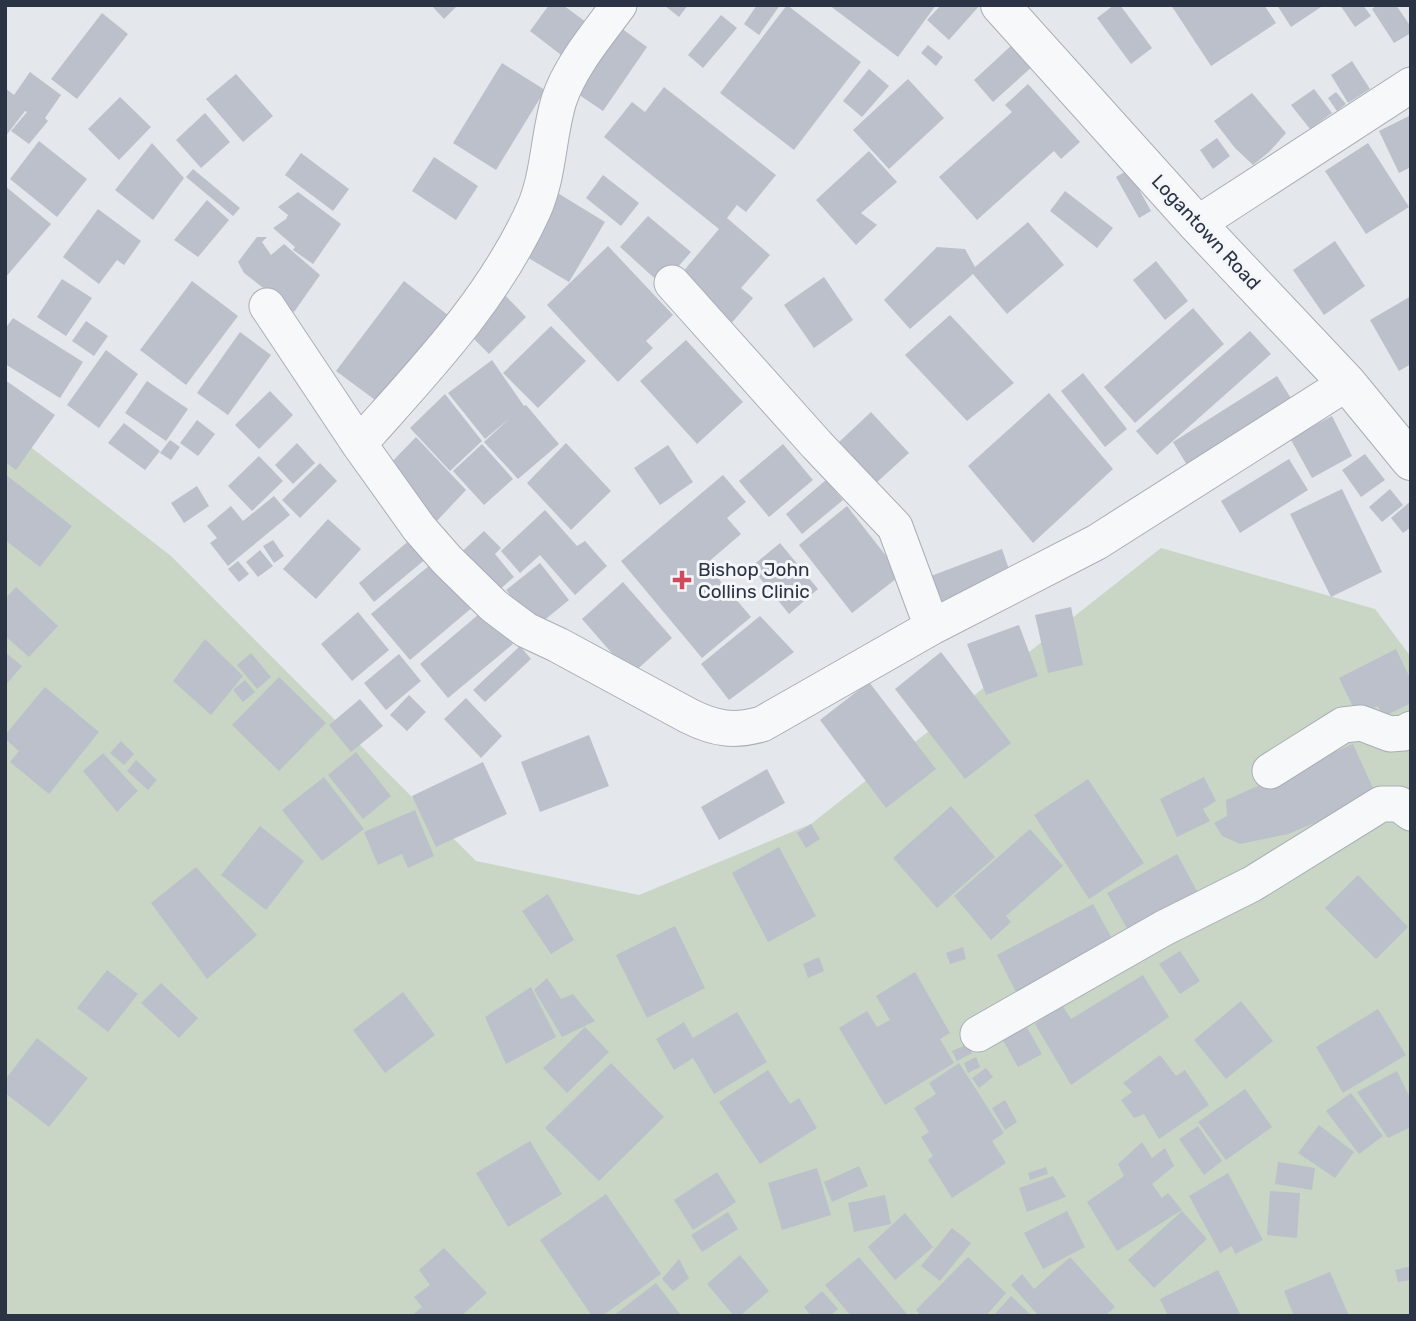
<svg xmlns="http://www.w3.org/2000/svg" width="1416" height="1321" viewBox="0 0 1416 1321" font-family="Rubik,sans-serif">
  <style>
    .green { fill: #c9d6c5 }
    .building { fill: #bbc0ca }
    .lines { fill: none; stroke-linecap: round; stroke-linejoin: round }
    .minor-casing { stroke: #a9aeb7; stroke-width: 37 }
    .tertiary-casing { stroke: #a9aeb7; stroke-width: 40 }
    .minor { stroke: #f7f8fa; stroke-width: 35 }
    .tertiary { stroke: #f7f8fa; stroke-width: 38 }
    .poi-dot { fill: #d1495b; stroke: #f4f6f9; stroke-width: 2.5 }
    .labels { text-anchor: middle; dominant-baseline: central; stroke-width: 6; stroke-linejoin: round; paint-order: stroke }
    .street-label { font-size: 19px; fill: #2b3445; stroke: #f4f6f9 }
    .poi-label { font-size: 19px; fill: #2b3445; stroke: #f4f6f9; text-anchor: start }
  </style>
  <rect width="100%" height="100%" fill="#e4e7ec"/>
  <path class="green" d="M5,427L171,556L476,861L639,895L811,824L1161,548L1375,609L1411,657V1316H5Z"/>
  <path class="building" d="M431,5H458L444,19Z
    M549,5H563L590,25L565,58L530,31Z
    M664,5H688L679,17Z
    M757,5H780L759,35L744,24Z
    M787,5L861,62L794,150L720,93Z
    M829,5H936L898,57Z
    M941,5H980L949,40L927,20Z
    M1114,5H1120L1152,48L1131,64L1097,18Z
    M1171,5H1264L1276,23L1211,66Z
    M1277,5H1324L1291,27Z
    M1340,5H1363L1371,16L1355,27Z
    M1377,5H1396L1411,27V33L1394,43L1372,9Z
    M102,13L128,34L77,99L51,79Z
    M721,15L737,28L703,68L688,55Z
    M617,25L647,47L603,111L572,90Z
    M1014,43L1034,65L993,102L974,80Z
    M928,45L943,57L936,66L921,53Z
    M1352,61L1370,89L1348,103L1331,75Z
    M502,63L545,90L496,170L453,143Z
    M869,69L889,86L862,117L843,101Z
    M30,72L61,95L45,118L48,121L29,144L11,131L27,112L25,111L5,137V88L14,95Z
    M236,74L273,116L243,142L206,99Z
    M908,79L944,118L889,169L853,130Z
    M1028,84L1080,142L1061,159L1054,151L977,220L939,177L1012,112L1005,105Z
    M664,87L776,175L746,212L737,205L727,218L770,255L741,288L753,298L729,326L676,280L719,229L604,137L632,102L645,112Z
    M1314,89L1332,113L1310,129L1291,105Z
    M1336,92L1346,104L1337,111L1328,98Z
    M1252,93L1286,133L1269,152L1253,165L1235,148L1214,121Z
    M120,97L151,127L119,160L88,129Z
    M205,113L230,142L201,168L176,140Z
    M1411,115V167L1399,173L1379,131Z
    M1217,138L1230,156L1213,169L1200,150Z
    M39,141L87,179L57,217L10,179Z
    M152,143L184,178L153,220L115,190Z
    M1368,143L1409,207L1366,234L1325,171Z
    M869,151L897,182L861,213L877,225L856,245L816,200Z
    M301,153L349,189L333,211L285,175Z
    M434,157L478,186L456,220L412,191Z
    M193,169L240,208L233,216L186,177Z
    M1128,170L1151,211L1139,218L1116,177Z
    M603,175L639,203L621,226L586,198Z
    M5,186L51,224L5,278Z
    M1065,191L1113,228L1097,248L1050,211Z
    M298,192L341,224L313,264L293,250L295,247L273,228L286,219L288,215L278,207Z
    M556,192L605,222L569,282L520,253Z
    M207,200L229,220L198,257L174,240Z
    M98,209L141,241L124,265L117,260L99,284L63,257Z
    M648,216L691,252L662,285L620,247Z
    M1028,222L1064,265L1007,314L973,274L910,329L884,300L937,247L965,249L975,267Z
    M257,237H267L262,242L271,255L284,244L320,275L294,312L244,273L238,262Z
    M1335,241L1365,286L1324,315L1293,270Z
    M608,246L673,315L646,341L653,348L618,382L547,305Z
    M1156,261L1188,301L1165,320L1133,280Z
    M824,277L853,320L814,348L784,305Z
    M62,279L92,298L66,336L37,317Z
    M192,281L238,316L186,385L140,350Z
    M404,281L453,319L386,408L336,371Z
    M502,292L526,317L489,354L464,329Z
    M1411,296V364L1399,371L1370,320Z
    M1193,308L1224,344L1135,423L1104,387Z
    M950,315L1014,383L967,421L905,355Z
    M13,318L83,362L60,398L5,364V329Z
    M86,321L108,336L94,356L72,341Z
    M551,326L586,361L538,408L503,373Z
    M1250,331L1271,354L1157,455L1136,431Z
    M240,332L271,355L228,415L197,393Z
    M686,340L743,402L697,444L640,381Z
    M106,350L138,374L99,428L67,405Z
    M492,360L524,406L526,405L559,444L518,479L484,442L510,418L485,439L448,393Z
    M1083,373L1127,429L1105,447L1061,391Z
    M1277,376L1294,403L1190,470L1173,442Z
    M5,380L55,415L16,470L5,462Z
    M147,381L188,409L166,441L125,413Z
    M270,391L293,415L259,449L235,425Z
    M1049,393L1113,469L1033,543L968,466Z
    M445,394L482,441L450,471L410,428Z
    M871,412L909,453L876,483L838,443Z
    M1332,416L1352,456L1312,478L1290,438Z
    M197,420L215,434L198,456L180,443Z
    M124,423L160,451L145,470L108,443Z
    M416,437L466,490L434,524L380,474Z
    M170,440L180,447L171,460L160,453Z
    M297,443L315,463L293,484L275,465Z
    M566,443L611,491L571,530L527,483Z
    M482,444L513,479L484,505L453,471Z
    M783,444L813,480L769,517L739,481Z
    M668,445L693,482L660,505L634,468Z
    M1365,454L1385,480L1361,497L1342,470Z
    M259,456L283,481L252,511L228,486Z
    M1289,459L1308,490L1240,533L1221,501Z
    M320,463L337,481L300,518L282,500Z
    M5,474L72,526L40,567L5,540Z
    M723,475L746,502L727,518L741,534L706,564L751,617L702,658L621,561Z
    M826,480L843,500L802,534L786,514Z
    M197,486L209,506L184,523L171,503Z
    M1342,489L1382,572L1331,597L1290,514Z
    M1390,489L1403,505L1382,522L1369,507Z
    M274,496L290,515L228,566L210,543L217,538L207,526L231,506L243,521Z
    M1411,501V527L1403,533L1391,518Z
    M847,506L901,575L852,613L799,545Z
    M545,510L577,546L585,541L607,566L575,595L540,555L520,573L501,551Z
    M328,519L361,549L316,599L283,569Z
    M484,531L501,548L495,554L514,577L491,597L454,559Z
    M411,539L427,558L374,602L359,583Z
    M273,540L284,556L274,563L263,546Z
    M780,543L818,589L789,614L751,567Z
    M1002,549L1013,581L943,607L931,576Z
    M260,550L273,566L258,577L246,562Z
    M436,560L474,606L410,660L371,614Z
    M238,561L249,574L239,582L228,569Z
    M540,563L569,600L536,627L506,590Z
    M623,582L672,638L631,675L582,619Z
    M16,587L58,626L29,657L5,636V599Z
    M1071,607L1083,665L1048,673L1035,615Z
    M485,609L513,644L448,698L420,664Z
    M358,612L389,650L352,681L321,644Z
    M760,616L794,652L729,700L701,664Z
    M1019,625L1038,676L986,695L967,644Z
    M205,639L243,676L211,715L173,681Z
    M520,646L531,659L485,702L473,690Z
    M1396,649L1411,680V703L1383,717L1378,706L1357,715L1339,678Z
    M5,652L22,666L5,686Z
    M941,652L1011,743L965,779L895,689Z
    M251,653L271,677L257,689L237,665Z
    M399,654L421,681L386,710L364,683Z
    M279,677L326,723L279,771L232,725Z
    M245,680L255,692L243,702L233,690Z
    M869,682L936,769L886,808L820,720Z
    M45,687L99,732L49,794L10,762L19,751L5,739V735Z
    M409,695L426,712L407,731L390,715Z
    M466,698L502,736L481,758L444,719Z
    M360,699L383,726L351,752L329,725Z
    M589,735L609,786L540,812L521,762Z
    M121,741L134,754L124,765L110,753Z
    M1353,744L1377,797L1288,834L1240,844L1222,836L1214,823L1227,816L1226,800Z
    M356,752L391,796L363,819L328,775Z
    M103,753L138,791L117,812L83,771Z
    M136,760L157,780L148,790L127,771Z
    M483,762L507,814L436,847L412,796Z
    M767,769L785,803L719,840L701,807Z
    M324,777L364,829L322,861L282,810Z
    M1204,777L1216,801L1203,809L1210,821L1177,837L1160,799Z
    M1088,779L1144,863L1089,899L1034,815Z
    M951,806L995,857L937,908L893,858Z
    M415,810L434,856L408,868L402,854L378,865L364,832Z
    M811,824L820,839L806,848L797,833Z
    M260,826L304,861L266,910L221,875Z
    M1030,829L1063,866L1006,916L1011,922L991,940L954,896Z
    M779,847L816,916L768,942L732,873Z
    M1177,854L1198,893L1129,932L1107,893Z
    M196,867L257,935L207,979L151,903Z
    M1358,875L1408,927L1376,959L1325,908Z
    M548,894L574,940L551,954L522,911Z
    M1093,904L1114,942L1017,994L997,955Z
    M675,926L705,988L647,1018L616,955Z
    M963,947L966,959L950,964L946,953Z
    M1180,951L1200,981L1180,994L1159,964Z
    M819,957L824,971L808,978L803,964Z
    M107,970L138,994L108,1032L77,1008Z
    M915,972L950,1033L940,1039L954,1063L885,1105L839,1028L867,1011L877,1027L890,1020L876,996Z
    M1143,975L1169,1017L1071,1085L1035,1024L1062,1005L1071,1019Z
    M547,978L561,999L573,994L595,1021L562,1037L534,990Z
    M161,983L198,1018L179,1038L141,1003Z
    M531,987L556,1037L506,1064L485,1017Z
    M403,992L435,1035L385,1073L353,1030Z
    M1241,1001L1273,1041L1226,1079L1194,1040Z
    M1378,1009L1406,1055L1343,1093L1316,1047Z
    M737,1012L767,1062L714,1094L693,1058L674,1070L656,1039L684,1022L693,1038Z
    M1025,1024L1042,1054L1018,1067L1001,1037Z
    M585,1027L609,1052L567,1093L543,1068Z
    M37,1038L88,1078L49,1127L5,1093V1080Z
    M968,1044L972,1053L957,1061L952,1051Z
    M1160,1055L1176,1076L1185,1070L1209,1105L1159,1139L1144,1114L1134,1118L1121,1100L1132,1092L1123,1083Z
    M976,1057L980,1067L968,1073L964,1063Z
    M611,1063L664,1117L599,1181L545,1128Z
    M959,1063L1004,1133L992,1141L1006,1163L952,1198L928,1160L933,1156L921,1137L929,1132L914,1108L936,1094L929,1083Z
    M986,1068L993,1077L979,1088L972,1078Z
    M768,1070L790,1104L799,1098L817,1128L760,1164L719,1102Z
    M1397,1071L1411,1100V1127L1388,1138L1357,1092Z
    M1245,1089L1272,1127L1226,1160L1198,1122Z
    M1351,1093L1383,1136L1359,1154L1326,1111Z
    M1005,1100L1017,1122L1005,1130L992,1108Z
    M1319,1125L1354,1152L1335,1178L1298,1153Z
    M1198,1126L1222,1161L1204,1175L1179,1139Z
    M530,1141L562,1194L508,1227L476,1173Z
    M1142,1142L1152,1158L1165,1148L1174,1166L1152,1184L1162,1198L1168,1193L1182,1210L1117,1251L1087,1202L1124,1176L1118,1164Z
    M1278,1162L1315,1168L1312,1190L1275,1184Z
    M859,1166L868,1186L832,1202L824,1182Z
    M1046,1167L1048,1174L1030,1180L1028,1173Z
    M817,1168L831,1215L782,1230L768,1183Z
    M717,1172L736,1202L693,1230L674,1200Z
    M1228,1173L1263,1240L1235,1254L1232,1246L1220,1253L1189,1196Z
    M1053,1176L1066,1197L1027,1212L1019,1188Z
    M1270,1191L1300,1193L1297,1238L1267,1235Z
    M606,1194L661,1274L602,1316H592L540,1240Z
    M885,1195L891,1224L854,1232L848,1203Z
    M1067,1211L1085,1247L1043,1269L1024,1233Z
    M1182,1211L1207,1239L1154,1288L1128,1260Z
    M728,1212L738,1229L702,1252L691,1235Z
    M905,1213L933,1247L895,1280L868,1247Z
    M952,1228L971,1243L940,1281L921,1266Z
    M444,1248L487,1293L461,1316H411L422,1307L414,1297L430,1285L419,1270Z
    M740,1255L769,1291L740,1316H734L707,1284Z
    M859,1257L907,1314L905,1316H851L825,1285Z
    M968,1257L1006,1293L986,1316H921L916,1310Z
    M1070,1257L1115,1307L1105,1316H1039L1011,1285L1022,1274L1034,1289Z
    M679,1259L689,1278L673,1291L662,1279Z
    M1411,1266V1280L1398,1282L1395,1270Z
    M1218,1270L1241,1316H1168L1160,1299Z
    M1330,1272L1349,1316H1294L1284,1291Z
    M656,1283L680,1314L613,1316Z
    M822,1291L838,1309L830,1316H811L804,1307Z
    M1011,1296L1032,1316H993Z"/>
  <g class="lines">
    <g class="minor-casing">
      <path id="minor" d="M1197,224L1411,85
        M672,283L817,445L895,527L932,627
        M267,306L359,444L419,528L447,560L494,606L526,630L558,645L689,716C715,729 734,732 762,724L932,627L1097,542L1347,383
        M359,444C424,371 493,300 534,209C549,175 548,136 559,100C571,65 597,35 619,5
        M1270,771L1343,725L1361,723L1390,734L1404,733L1411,729
        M978,1034L1164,928L1252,884L1381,804H1399L1411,813"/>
    </g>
    <g class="tertiary-casing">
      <path id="tertiary" d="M1000,5L1197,224L1347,383L1411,461"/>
    </g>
    <use href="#minor" class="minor"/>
    <use href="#tertiary" class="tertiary"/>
  </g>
  <path class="poi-dot" d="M678.5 569.5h7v7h7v7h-7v7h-7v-7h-7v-7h7z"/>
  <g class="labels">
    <g class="street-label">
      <text transform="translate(1206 232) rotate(47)">Logantown Road</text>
    </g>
    <g class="poi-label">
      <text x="698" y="569">Bishop John<tspan x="698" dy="22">Collins Clinic</tspan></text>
    </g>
  </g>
  <rect width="1416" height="1321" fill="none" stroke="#2b3445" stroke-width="14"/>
</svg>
